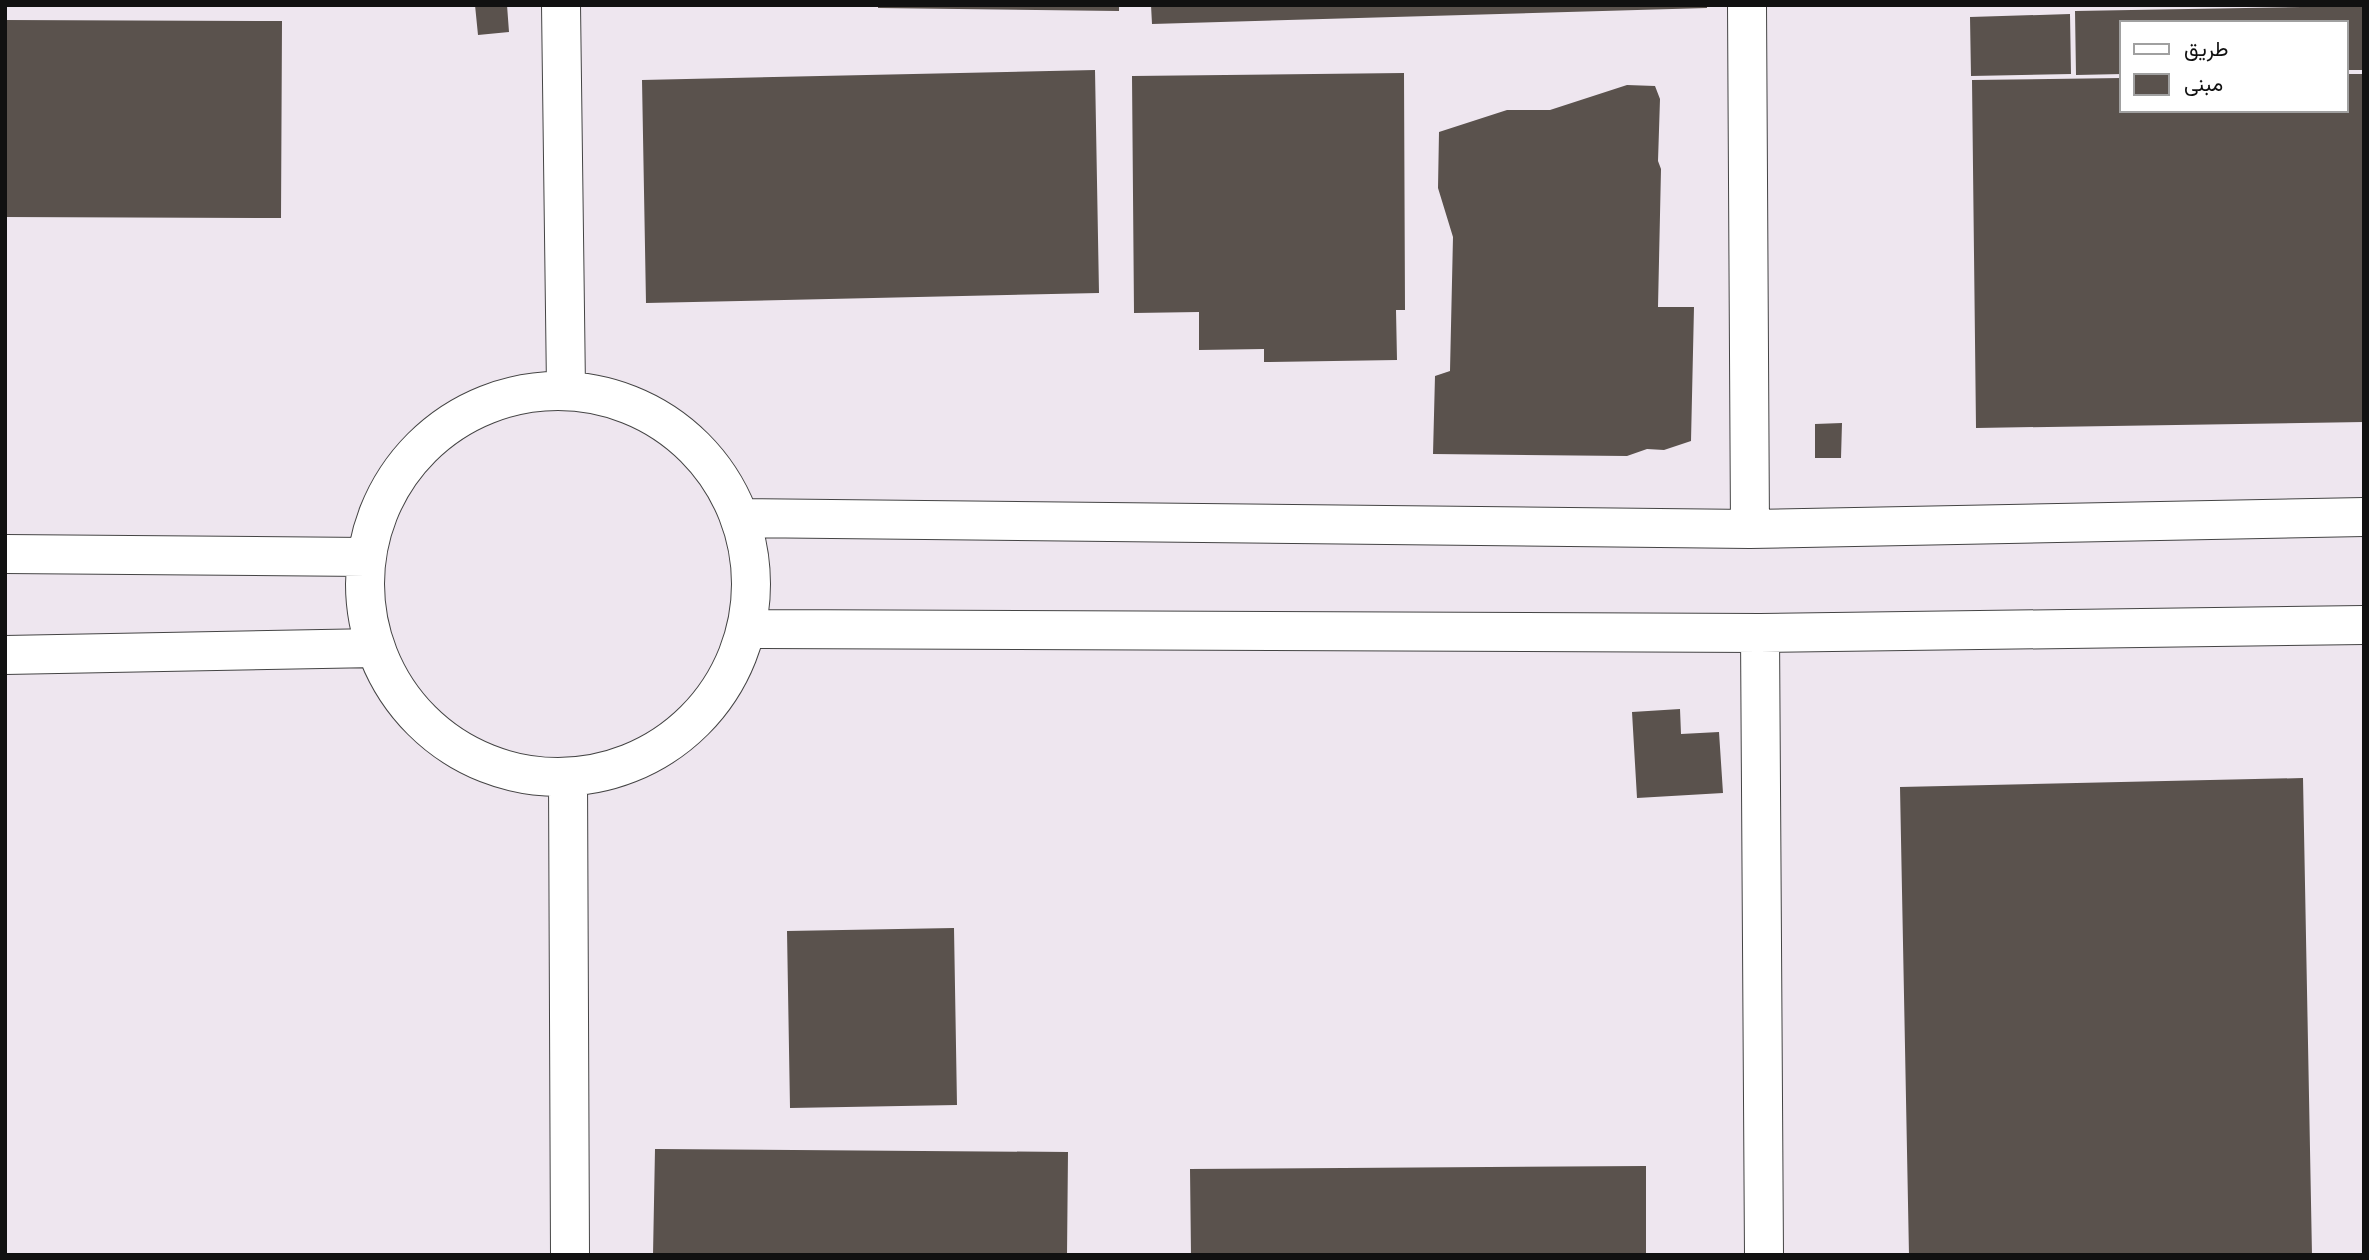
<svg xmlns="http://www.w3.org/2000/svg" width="2369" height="1260" viewBox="0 0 2369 1260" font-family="Literata,Vazirmatn,serif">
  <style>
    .industrial { fill: #eee6ef; fill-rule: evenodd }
    .building { fill: #5a524d }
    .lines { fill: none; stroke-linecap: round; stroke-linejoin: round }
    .minor-casing { stroke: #444; stroke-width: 40 }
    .minor { stroke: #fff; stroke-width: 38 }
  </style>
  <rect width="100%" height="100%" fill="#fffdf5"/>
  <path class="industrial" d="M5,5H2364V1255H5ZM2122,23H2346V110H2122Z"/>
  <path class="building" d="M475,5H507L509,32L478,35Z
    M878,5H1119V11L878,8Z
    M1151,5H1707V8L1152,24Z
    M2364,6V70H2346V23H2122V74L2076,75L2075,11Z
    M2070,14L2071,74L1971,76L1970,17Z
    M5,20L282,21L281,218L5,217Z
    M1095,70L1099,293L646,303L642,80Z
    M1404,73L1405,310H1396L1397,360L1264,362V349L1199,350V312L1134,313L1132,76Z
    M2346,74H2364V422L1976,428L1972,80L2122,78V110H2346Z
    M1627,85L1655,86L1660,99L1658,161L1661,169L1658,307H1694L1691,441L1664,450L1647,449L1627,456L1433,454L1435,376L1450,371L1453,237L1438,188L1439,132L1507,110H1550Z
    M1842,423L1841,458H1815V424Z
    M1680,709L1681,734L1719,732L1723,793L1637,798L1632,712Z
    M2303,778L2312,1255H1909L1900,787Z
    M954,928L957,1105L790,1108L787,931Z
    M655,1149L1068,1152L1067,1255H653Z
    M1646,1166V1255H1191L1190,1169Z"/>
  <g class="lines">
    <g class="minor-casing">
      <path id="minor" d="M561,5L566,388
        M1747,5L1750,529
        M365 584a193 193 0 1 1 386 0a193 193 0 1 1-386 0Z
        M742,518L1750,529L2364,517
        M5,554L366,557
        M747,629L1760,633L2364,625
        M1760,633L1764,1255
        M5,655L376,648
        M568,778L570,1255"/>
    </g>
    <use href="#minor" class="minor"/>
  </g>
  <rect width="2369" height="1260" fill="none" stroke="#111111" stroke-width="14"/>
  <rect x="2120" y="21" width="228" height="91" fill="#ffffff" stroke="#a0a0a0" stroke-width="2"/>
  <rect x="2134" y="44" width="35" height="10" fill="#ffffff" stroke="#a0a0a0" stroke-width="2"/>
  <text x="2184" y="56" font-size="21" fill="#111111">طريق</text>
  <rect x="2134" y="74" width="35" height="21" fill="#5a524d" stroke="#a0a0a0" stroke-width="2"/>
  <text x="2184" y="91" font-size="21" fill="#111111">مبنى</text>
</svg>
